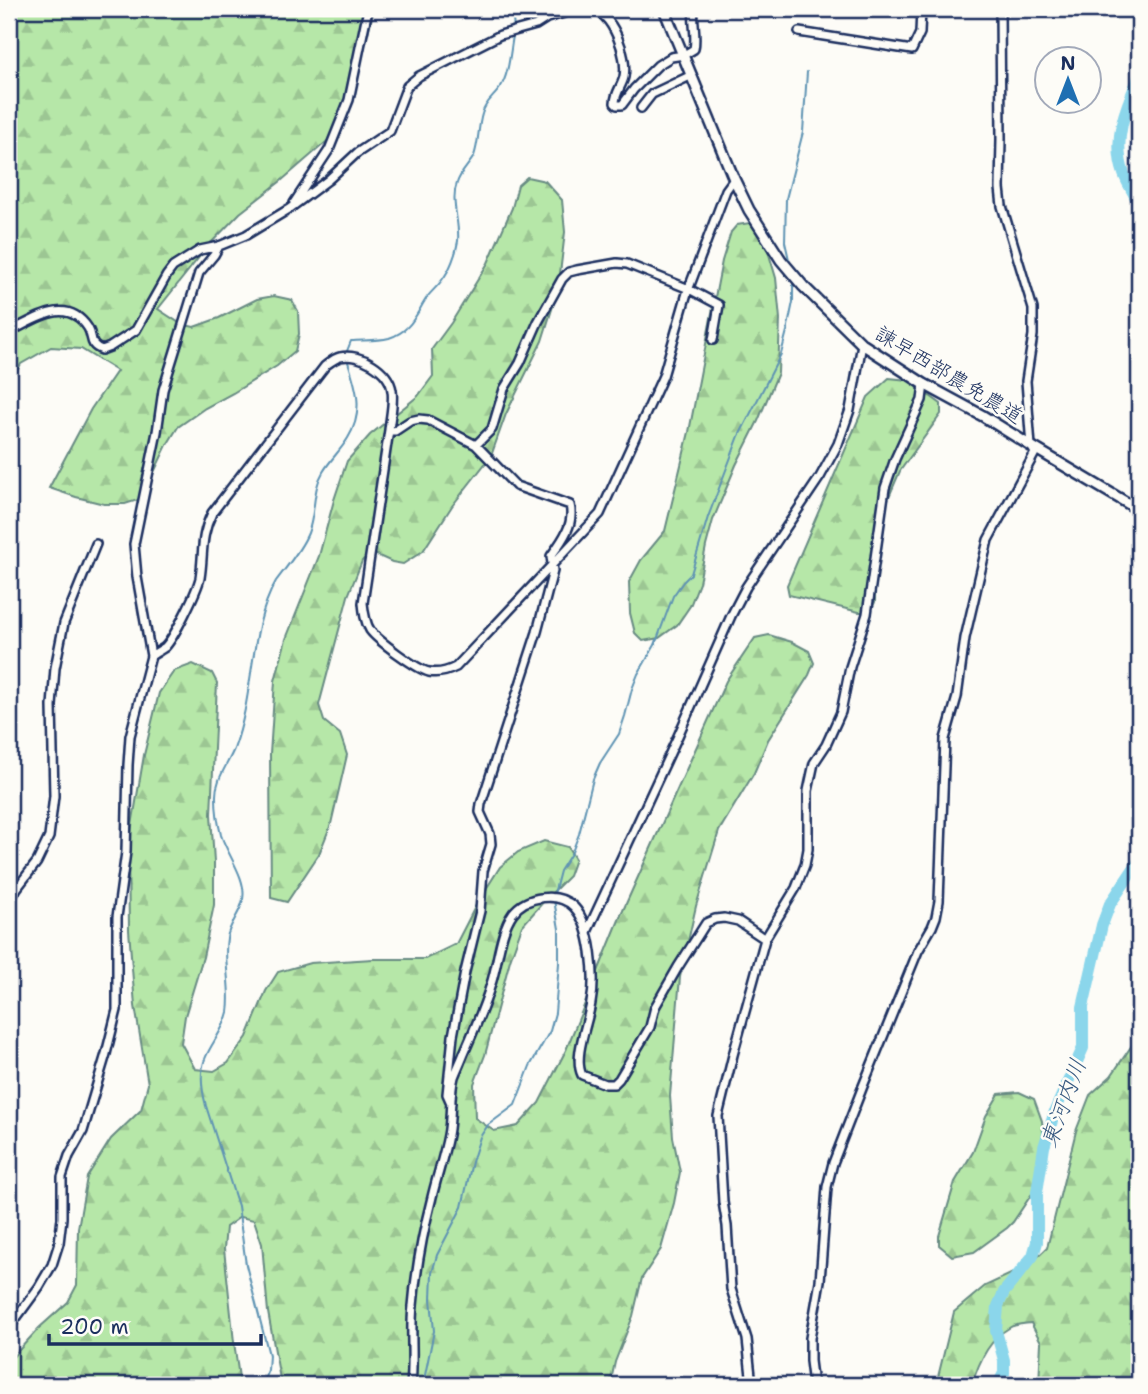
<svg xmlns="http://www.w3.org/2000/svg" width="1148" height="1394" viewBox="0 0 1148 1394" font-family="'Shantell Sans','Klee One',sans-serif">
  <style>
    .forest { fill: url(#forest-firs); stroke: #688b83; stroke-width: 2 }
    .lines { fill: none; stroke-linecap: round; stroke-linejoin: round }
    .stream { stroke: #5e93b3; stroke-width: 2 }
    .river { stroke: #8bd6eb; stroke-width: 12 }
    .minor-casing { stroke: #1b2f5e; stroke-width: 12 }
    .tertiary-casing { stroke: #1b2f5e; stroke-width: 14 }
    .minor { stroke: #fdfcf7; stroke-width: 7 }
    .tertiary { stroke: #fdfcf7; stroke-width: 9 }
    .labels { text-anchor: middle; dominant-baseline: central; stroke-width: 5; stroke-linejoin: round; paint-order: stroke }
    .street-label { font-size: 21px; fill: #1b2f5e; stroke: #fdfcf7 }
    .water-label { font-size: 23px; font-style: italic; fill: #375981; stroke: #fdfcf7 }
  </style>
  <defs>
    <pattern id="forest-firs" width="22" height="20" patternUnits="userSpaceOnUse" patternTransform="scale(1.75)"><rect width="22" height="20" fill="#b6e7a8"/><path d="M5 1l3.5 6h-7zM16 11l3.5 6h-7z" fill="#9cc693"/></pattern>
  </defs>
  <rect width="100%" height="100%" fill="#fdfcf7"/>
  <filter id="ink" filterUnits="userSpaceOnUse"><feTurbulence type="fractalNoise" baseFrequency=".0143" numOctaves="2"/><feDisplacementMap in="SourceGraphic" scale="14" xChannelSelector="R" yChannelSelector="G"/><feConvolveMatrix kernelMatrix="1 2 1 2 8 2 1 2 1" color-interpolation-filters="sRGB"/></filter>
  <g filter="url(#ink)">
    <path class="forest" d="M9,9H374L361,61L332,137L281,181L240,213L208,246L158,309L181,324L194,327L219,318L257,299L274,296L292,300L298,311L299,334L295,351L277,366L233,393L205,408L178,427L167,445L147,487L138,500L125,504H104L76,497L49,488L91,409L117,371L81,349L51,347L21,364L9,384Z
      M527,177L545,181L562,200L565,232L558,290L542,341L506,414L491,456L452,506L423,551L403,564L392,562L370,552L362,561L348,596L319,705L324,721L340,734L347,755L331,824L319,854L287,902L271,898L270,754L275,681L286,639L319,556L334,500L347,461L370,435L418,396L433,376L432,349L451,323L488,263L512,208L518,185Z
      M750,223L766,244L776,278L780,319L778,373L758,421L736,465L713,520L706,546L699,583L690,606L677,625L659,638L643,641L635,633L630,613L629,582L641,560L665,531L689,432L722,261L731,232L737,225Z
      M889,378L908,380L941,404V414L900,471L885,506L875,582V602L870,612H859L789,595L787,585L868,397Z
      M769,635L792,642L809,651L814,663L809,675L768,740L754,773L719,831L696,906L680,977L670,1096L673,1137L680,1172L674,1203L661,1249L642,1278L633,1316L615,1362L610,1385H281L268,1312L262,1244L254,1220L240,1217L226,1227L224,1249L234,1342L240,1385H9V1361L39,1328L68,1302L77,1285L78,1228L87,1177L111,1139L141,1110L148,1084L135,1006L129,930L128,849L144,755L159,693L174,671L193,664L212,673L217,683L211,814L214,862V905L203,957L185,1016L181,1043L195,1069L214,1071L228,1063L247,1037L266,991L278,972L310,963L373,959H425L456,944L476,905L500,867L518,852L544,841L568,847L575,859L569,876L545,900L522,926L510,960L485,1055L474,1084L475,1118L494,1131L518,1126L539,1103L566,1050L621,915L726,681L755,638Z
      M1139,1035V1385H1039L1041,1342L1031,1323C1024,1324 1015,1324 1009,1328C988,1340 978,1364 972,1385H936L954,1312L985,1286L1028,1266L1047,1248L1076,1131L1090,1095L1111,1076Z
      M1019,1092L1034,1099L1042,1121L1044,1144L1033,1192L1013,1222L1007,1228L974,1252L952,1256L939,1245V1236L955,1182L973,1152L986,1116L999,1094Z"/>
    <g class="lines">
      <path class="stream" d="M512,9L514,29
        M790,264L785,242L786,199L803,132L807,72
        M347,351L351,341C363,340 377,341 389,338C412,331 416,313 428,296C432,291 438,286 442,280C450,270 456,254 458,241C460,222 450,201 457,183C460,173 469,165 474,156C479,142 478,127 482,114C485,102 494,97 500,88C509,75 510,52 513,36
        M554,894L560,871L572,852L579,834L593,779L600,763L619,734L625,716L632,689L638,674L655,645L673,596L683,582L691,574L708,517L739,436L781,354L787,331L793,302V280
        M262,1385L268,1370L269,1355L246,1265L238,1206L206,1106C202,1091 199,1074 205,1059C211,1043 224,1030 228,1012C232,988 223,962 227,938C229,924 241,913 243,899C247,879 227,854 221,835C218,823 216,810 216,798C215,780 227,766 234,749C249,709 250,667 259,626C263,610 268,595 276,581C287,566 301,550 308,533C316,513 312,490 323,472C330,460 341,450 348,438C364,412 357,389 348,362
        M423,1385L434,1331L431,1299L432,1273L437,1255L462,1207L472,1162L480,1137L488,1125L515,1105L530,1066L550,1031L555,1013L559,963V929L554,900"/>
      <path class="river" d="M1139,78C1125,108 1112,141 1124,174C1128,185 1135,194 1139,204
        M998,1385L1004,1373V1360L996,1331L998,1306L1004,1292L1033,1256L1037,1242V1192L1044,1147L1055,1111L1083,1048V1007L1102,925L1110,904L1139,861"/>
      <g class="minor-casing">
        <path id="minor" d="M589,9C613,11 628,56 624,77C622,86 615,93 615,103L617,105H622L634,89L658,65L671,57L684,55L694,49C697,35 692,22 694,9
          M799,32L912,50L920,33L921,9
          M641,108L652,94L692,75
          M294,203L329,150L349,100L368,9
          M9,332C35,320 66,295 88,328C94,338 88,345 102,350L110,347L136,330L167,275L173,267L200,250L219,246L246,235L289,209L328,180L357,153L390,131L407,86L419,76L500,35L536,25L547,18L578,9
          M389,430L363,603C364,613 365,622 370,630C377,640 418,670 429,672C439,674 448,671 456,667L600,514L663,376L687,293L726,190L734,179
          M476,445L492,429L504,389L520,363L538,322L562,279L569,272L577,270L617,263L627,264L689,289L719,305L713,340
          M151,656C155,653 161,650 165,647C174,638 197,591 200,578C204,553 200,537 212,513L325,366C329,363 335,358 340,357C359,352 390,370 392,391C394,401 390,419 389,430L395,431L410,421L419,419L428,420L476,445L516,486L570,505C575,524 562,541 551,556L553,571L537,632L481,804L480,812L490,834L491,844L483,871L480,911L465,972L453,1036L447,1094L451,1103
          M9,903L17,888L37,862L49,837L54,796L52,706L55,668L64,623L96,544
          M587,932L678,736L731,616L746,587L820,477L838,444L850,410L862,344
          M9,1328L39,1287L52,1265L59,1243L62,1218V1177L69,1156L83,1131L106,1054L117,1010V917L126,852L128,765L130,736L151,656L137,577L134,544L157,432L163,390L199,273L214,255L219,246
          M411,1385C414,1359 410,1332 413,1306C416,1269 423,1232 432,1197C437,1176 444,1156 448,1135C452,1116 449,1096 454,1077C457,1069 461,1061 464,1053C474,1030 484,1008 491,984C498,963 500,931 513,913C526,896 558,891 574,907C592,926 596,978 591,1003C588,1023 573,1057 582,1075L605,1084H614L619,1079L650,1027L655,1007L678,967L706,923L715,919L724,918L738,921L765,939
          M752,1385L747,1339L731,1289L727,1226L723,1202L718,1116L733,1055L765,939L796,888L805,865L808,849V791L814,763L826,745L841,712L850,667L867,614L885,488L895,459L922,400L924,384
          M813,1385L810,1361V1338L820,1281L827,1187L833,1163L863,1086L918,951L932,927L936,917L939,901L945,739L957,697L965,638L988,540L1035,453L1031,446L1026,381L1033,335V309L1002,206L1000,188L1001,139L1000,9"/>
      </g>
      <g class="tertiary-casing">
        <path id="tertiary" d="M664,9L734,179L749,210L781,260L803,286L862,344L924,384L983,416L1031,446L1139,510"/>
      </g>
      <use href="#minor" class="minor"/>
      <use href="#tertiary" class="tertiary"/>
    </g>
  </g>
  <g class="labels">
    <g class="street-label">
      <text transform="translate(949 375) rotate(31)">諫早西部農免農道</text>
    </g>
    <g class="water-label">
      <text transform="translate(1063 1103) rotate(-70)">東河内川</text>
    </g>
  </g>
  <rect width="1148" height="1394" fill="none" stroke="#fdfcf7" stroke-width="35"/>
  <rect x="18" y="18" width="1113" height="1359" fill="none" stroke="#1b2f5e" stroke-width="2.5" filter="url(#ink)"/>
  <g transform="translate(1068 80)"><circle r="33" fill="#fdfcf7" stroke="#a3aaba" stroke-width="2"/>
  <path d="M0-5L12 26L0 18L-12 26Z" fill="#1f6fb2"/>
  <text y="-10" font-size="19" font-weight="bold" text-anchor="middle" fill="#1b2f5e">N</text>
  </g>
  <path d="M49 1334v10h212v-10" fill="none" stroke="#1b2f5e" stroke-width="3.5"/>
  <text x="60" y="1334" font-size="21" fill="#1b2f5e" stroke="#fdfcf7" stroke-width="5" paint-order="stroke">200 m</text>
</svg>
